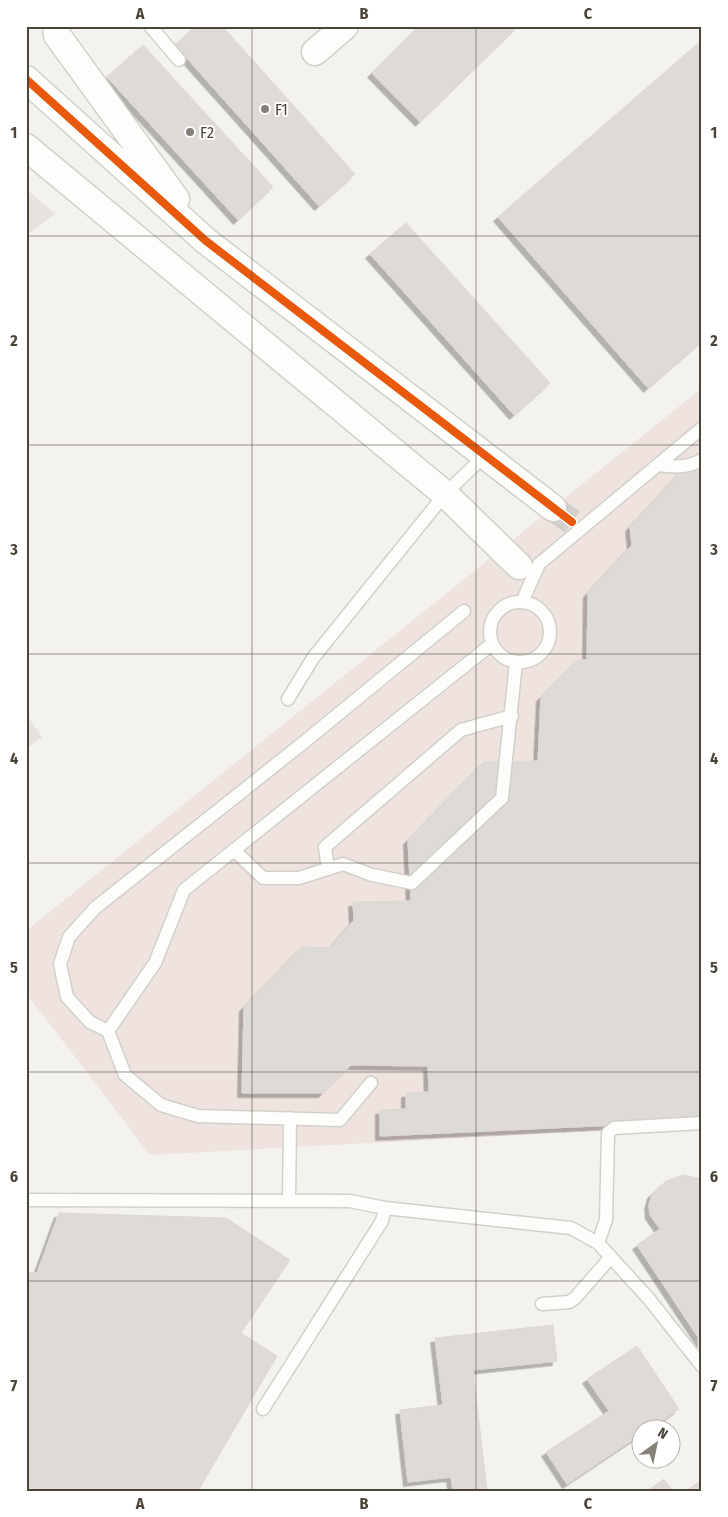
<svg xmlns="http://www.w3.org/2000/svg" width="728" height="1517" viewBox="0 0 728 1517" font-family="'Fira Sans Condensed',sans-serif">
  <style>
    .medical { fill: #eee3df }
    .parking { fill: #e6e3df }
    .building { fill: #dedbd6; stroke: #dcd9d4; filter: url(#shadow) }
    .lines { fill: none; stroke-linecap: round; stroke-linejoin: round }
    .minor-tunnel { stroke: #d2cfca; stroke-width: 26; stroke-dasharray: 26 13; stroke-linecap: butt }
    .service-casing { stroke: #d2d0cb; stroke-width: 15 }
    .minor-casing { stroke: #d2d0cb; stroke-width: 29 }
    .service { stroke: #fdfdfc; stroke-width: 12 }
    .minor { stroke: #fdfdfc; stroke-width: 26 }
    .cycleway-casing { stroke: #fff; stroke-width: 11 }
    .cycleway { stroke: #e8590c; stroke-width: 8 }
    .grid { fill: none; stroke: #4b4439; stroke-width: 1; stroke-opacity: 0.55 }
    .poi-dot { fill: #868178; stroke: #fff; stroke-width: 2 }
    .labels { text-anchor: middle; dominant-baseline: central; stroke-width: 4; stroke-linejoin: round; paint-order: stroke }
    .poi-label { font-size: 16px; fill: #4b4439; stroke: #fff; text-anchor: start }
    .neatline { fill: none; stroke: #4b4439; stroke-width: 2 }
    .grid-label { font-size: 16px; text-anchor: middle; font-weight: bold; fill: #4b4439 }
  </style>
  <defs>
    <filter id="shadow"><feDropShadow dx="-4.5" dy="4.5" stdDeviation="0" flood-color="#0004"/></filter>
  </defs>
  <rect width="100%" height="100%" fill="#f4f2ee"/>
  <path class="medical" d="M702,388V1125L150,1155L26,993V931Z"/>
  <path class="parking" d="M26,189L55,214L26,236Z
    M26,714L42,737L26,749Z"/>
  <path class="building" d="M196,26H222L355,174L319,206L175,45Z
    M419,26H518L420,122L372,73Z
    M702,40V341L648,388L498,217Z
    M143,45L273,187L238,220L107,77Z
    M406,223L550,383L514,415L370,254Z
    M702,449V1121L380,1136V1110L406,1109V1093L429,1092L428,1066L351,1065L323,1093H242L244,1007L302,947L330,948L354,920L353,902L411,901L408,840L484,762L538,761L541,697L578,660H587L588,593L632,545L630,527Z
    M683,1175L702,1179V1343L637,1245L660,1229L650,1215L649,1205L652,1194L666,1181Z
    M59,1213L226,1218L290,1260L241,1333L277,1356L198,1491H26V1272L37,1273Z
    M553,1325L557,1361L473,1370L487,1491H453L451,1477L408,1482L400,1410L443,1405L435,1338Z
    M637,1346L679,1409L649,1430H640V1435L567,1484L546,1452L609,1411L587,1379Z
    M664,1479L673,1491H647Z
    M702,1480V1491H686Z"/>
  <g class="lines">
    <path class="minor-tunnel" d="M553,508L572,522"/>
    <g class="service-casing">
      <path id="service" d="M150,26L179,60
        M658,465C674,467 687,468 702,460
        M522,602L539,564L702,428
        M490 632a30 30 0 1 1 60 0a30 30 0 1 1-60 0Z
        M464,611L303,743L95,908L69,937L60,964L67,997L90,1022L108,1031L155,963L184,890L492,644
        M288,699L313,658L445,494L484,456
        M234,850L263,878H299L343,864L372,875L412,883L502,798L516,662
        M328,869L325,847L461,730L512,716
        M108,1031L125,1075L161,1105L198,1116L340,1120L371,1083
        M26,1200L350,1201L385,1208L382,1221L263,1409
        M289,1201L290,1118
        M385,1208L571,1228L598,1243L649,1299L702,1366
        M598,1243L606,1220L608,1133L614,1128L702,1123
        M542,1304L569,1302L575,1298L611,1257"/>
    </g>
    <g class="minor-casing">
      <path id="minor" d="M56,26L57,35L176,199
        M315,52L345,26
        M26,79L206,241L553,508
        M26,147L445,494L519,566"/>
    </g>
    <use href="#service" class="service"/>
    <use href="#minor" class="minor"/>
    <g class="cycleway-casing">
      <path id="cycleway" d="M26,79L206,241L572,522"/>
    </g>
    <use href="#cycleway" class="cycleway"/>
  </g>
  <path class="grid" d="M252,26V1491M476,26V1491M26,236H702M26,445H702M26,654H702M26,863H702M26,1072H702M26,1281H702"/>
  <g class="poi-dot">
    <circle cx="265" cy="109" r="5"/>
    <circle cx="190" cy="132" r="5"/>
  </g>
  <g class="labels">
    <g class="poi-label">
      <text x="275" y="109">F1</text>
      <text x="200" y="132">F2</text>
    </g>
  </g>
  <rect width="728" height="1517" fill="none" stroke="#ffffff" stroke-width="55"/>
  <g transform="translate(656 1444) rotate(33)"><circle r="24" fill="#ffffff" stroke="#b7b4b0"/>
  <path d="M0-4L9 19L0 12L-9 19Z" fill="#868178"/>
  <text y="-8" font-size="14" font-weight="bold" text-anchor="middle" fill="#4b4439">N</text>
  </g>
  <rect x="28" y="28" width="672" height="1462" class="neatline"/>
  <g class="grid-label">
    <text x="140" y="19">A</text>
    <text x="364" y="19">B</text>
    <text x="588" y="19">C</text>
    <text x="14" y="138">1</text>
    <text x="714" y="138">1</text>
    <text x="14" y="346">2</text>
    <text x="714" y="346">2</text>
    <text x="14" y="555">3</text>
    <text x="714" y="555">3</text>
    <text x="14" y="764">4</text>
    <text x="714" y="764">4</text>
    <text x="14" y="973">5</text>
    <text x="714" y="973">5</text>
    <text x="14" y="1182">6</text>
    <text x="714" y="1182">6</text>
    <text x="14" y="1391">7</text>
    <text x="714" y="1391">7</text>
    <text x="140" y="1509">A</text>
    <text x="364" y="1509">B</text>
    <text x="588" y="1509">C</text>
  </g>
</svg>
